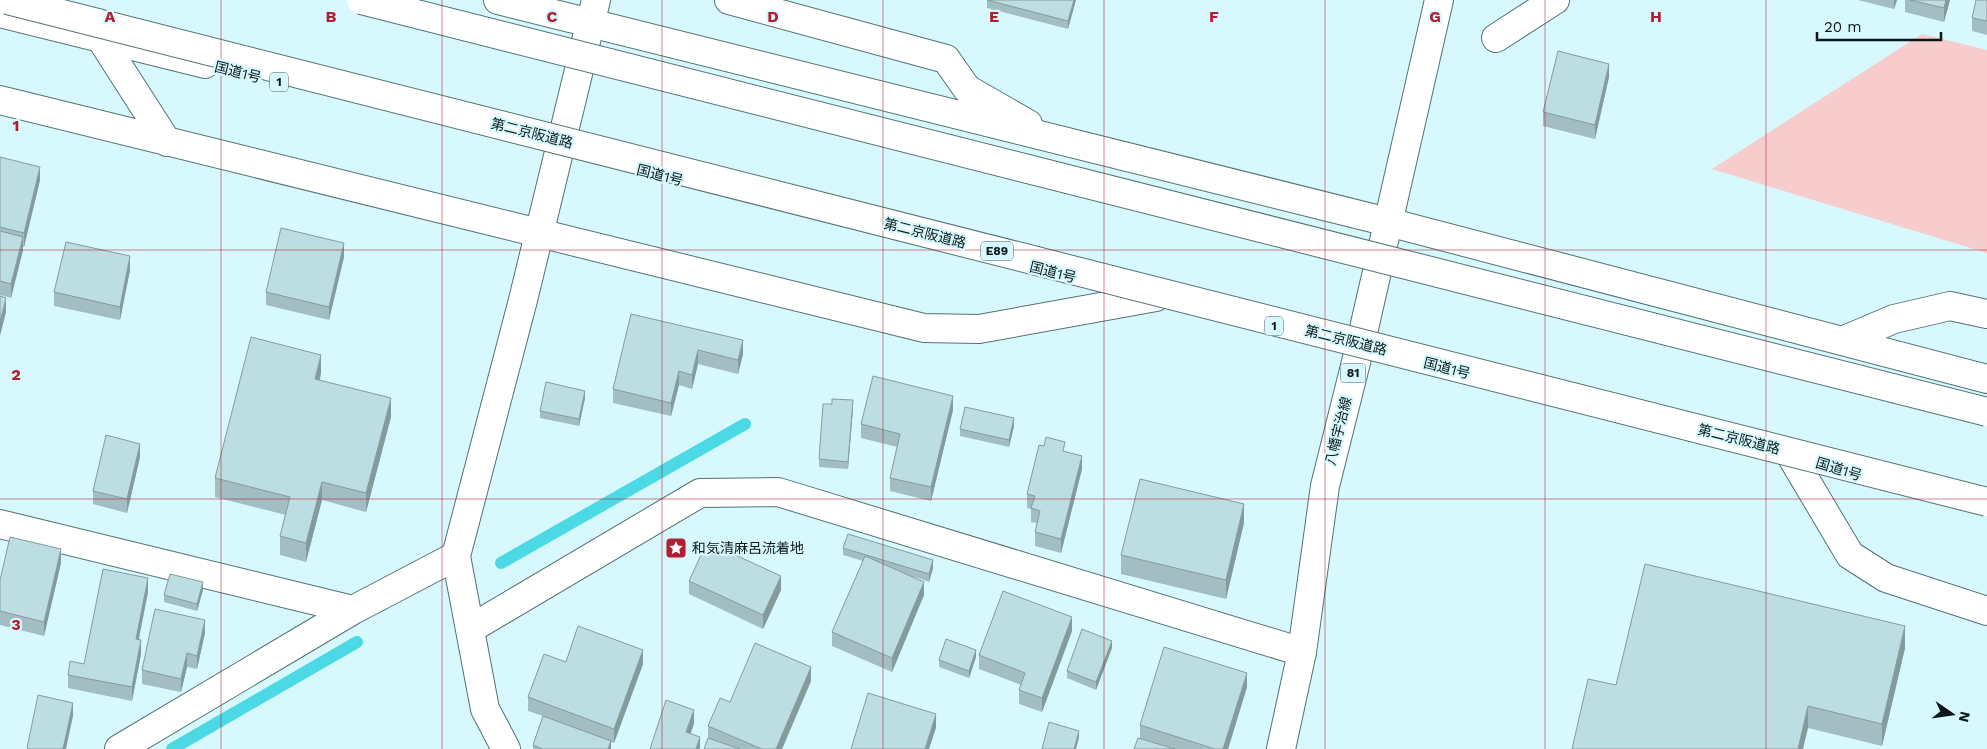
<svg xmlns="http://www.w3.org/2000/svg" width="1987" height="749" viewBox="0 0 1987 749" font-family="'Work Sans','Noto Sans JP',sans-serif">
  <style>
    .green { fill: #f6cdcc }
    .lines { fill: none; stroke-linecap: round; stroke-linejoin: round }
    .stream { stroke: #4cd9e6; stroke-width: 12 }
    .street-casing { stroke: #537174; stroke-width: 30 }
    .secondary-casing { stroke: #537174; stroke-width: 30 }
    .primary-casing { stroke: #537174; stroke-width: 30 }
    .highway-casing { stroke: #537174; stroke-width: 30 }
    .street { stroke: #fff; stroke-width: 28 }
    .secondary { stroke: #fff; stroke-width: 28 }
    .primary { stroke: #fff; stroke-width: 28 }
    .highway { stroke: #fff; stroke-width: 28 }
    .highway-bridge-casing { stroke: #537174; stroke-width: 30; stroke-linecap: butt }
    .highway-bridge { stroke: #fff; stroke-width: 28 }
    .wall { fill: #a2bec2 }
    .shaded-wall { fill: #849b9e }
    .building { fill: #bcdde1; stroke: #849b9e }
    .grid { fill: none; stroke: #b11e32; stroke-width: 1; stroke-opacity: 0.55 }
    .labels { text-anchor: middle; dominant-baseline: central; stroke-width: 4.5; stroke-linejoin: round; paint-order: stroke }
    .shield { fill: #d7f9fd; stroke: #485b5d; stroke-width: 1 }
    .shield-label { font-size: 12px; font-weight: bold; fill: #0b1718 }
    .street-label { font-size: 14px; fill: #0b1718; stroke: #d7f9fd }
    .poi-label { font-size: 14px; fill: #0b1718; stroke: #d7f9fd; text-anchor: start }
    .grid-label { font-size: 16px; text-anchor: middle; font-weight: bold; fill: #b11e32; stroke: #d7f9fd; stroke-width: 4.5; stroke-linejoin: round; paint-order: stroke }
  </style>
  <rect width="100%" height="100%" fill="#d7f9fd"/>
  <path class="green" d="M1922,34L1987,50V253L1712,169Z"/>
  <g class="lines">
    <path class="stream" d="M501,563L745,424
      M172,749L357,642"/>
    <g class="street-casing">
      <path id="street" d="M1496,38L1555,0
        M0,524L353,610
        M470,629L700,493L778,492L1302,652
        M119,749L353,610L456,556L485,709L506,749"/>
    </g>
    <g class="secondary-casing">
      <path id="secondary" d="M456,556L523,300L596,0"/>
    </g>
    <g class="primary-casing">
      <path id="primary" d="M1281,749L1302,652L1325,486L1360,346L1439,0"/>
    </g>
    <g class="highway-casing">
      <path id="highway" d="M498,0L1388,222L1987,379
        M729,0L946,59L967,89L1028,124
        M0,13L205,64
        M101,39L167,142
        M0,100L924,328L979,329L1156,297
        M1842,341L1894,319L1950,306L1987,314
        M1790,454L1850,555L1886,578L1987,611"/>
    </g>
    <use href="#street" class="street"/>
    <use href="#secondary" class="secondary"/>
    <use href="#primary" class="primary"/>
    <use href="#highway" class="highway"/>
    <g class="highway-bridge-casing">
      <path id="highway-bridge" d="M7,0L1987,502
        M361,0L1987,412"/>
    </g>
    <use href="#highway-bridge" class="highway-bridge"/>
  </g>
  <path class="wall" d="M987,0H1076L1068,29L987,8Z
    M1858,0H1897L1894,9Z
    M1905,0H1950L1944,22L1905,12Z
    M1987,0V35L1972,31V18Z
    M1609,77L1595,139L1543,126V112Z
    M0,157L40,180L24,247H23V250L11,298L0,295Z
    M344,257L329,320L266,305V292Z
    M130,270L120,320L54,306V292Z
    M631,314L743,354L738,374L698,364L692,389L679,385L671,416L613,403V389Z
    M321,373L320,380L391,417L366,512L322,500L306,562L280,555V536L286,515L215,497V478Z
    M585,398L579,426L540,418V411Z
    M853,408L848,469L819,467V459Z
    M953,410L931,501L890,491V478L897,447L861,438V424Z
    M1014,426L1009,447L960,436V429Z
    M1065,451L1082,469L1061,553L1035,546V532L1037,523L1031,522V509L1027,508V494Z
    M140,457L127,513L93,504V491Z
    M1244,523L1226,599L1121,574V555Z
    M843,548L933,568L929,582L915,577L924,595L892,672L832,646V632L863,561L843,555Z
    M61,563L44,636L0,625V580Z
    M689,581L781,590L763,629L689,594Z
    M203,590L197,611L164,602V595Z
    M148,592L139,639L141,654L132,701L68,688V675L84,664Z
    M1072,631L1042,712L1019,704V690L1021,685L979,669V655Z
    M205,633L197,669L187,667L181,692L142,684V670Z
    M1112,648L1096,690L1067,678V671Z
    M1905,648L1882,746L1808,728L1616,685Z
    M976,657L969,678L939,667V660Z
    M566,662L643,664L614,743L611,742V749H533V745L543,716L528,711V697Z
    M811,681L782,749H704L708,738V726L730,702Z
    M1247,687L1228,749H1134L1140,738V725Z"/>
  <path class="shaded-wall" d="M1074,0H1076L1068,29V21Z
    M1894,0H1897L1894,9Z
    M1946,0H1950L1944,22V8Z
    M1609,64V77L1595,139V125Z
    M40,167V180L24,247V233Z
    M23,237V250L11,298V284Z
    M344,243V257L329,320V307Z
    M130,256V270L120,320V307Z
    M6,298V312L0,336V322Z
    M743,340V354L738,374V360Z
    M698,350V364L692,389V375Z
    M321,355V373L315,398V379Z
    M679,371V385L671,416V403Z
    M585,391V398L579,426V419Z
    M953,396V410L931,501V487Z
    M391,398V417L366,512V493Z
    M853,400V408L848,469V462Z
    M1014,418V426L1009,447V440Z
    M140,444V457L127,513V499Z
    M1082,456V469L1061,553V539Z
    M322,482V500L306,562V543Z
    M1244,504V523L1226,599V580Z
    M61,549V563L44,636V622Z
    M933,560V568L929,582V574Z
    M781,576V590L763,629V615Z
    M148,578V592L136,652V639Z
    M203,582V590L197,611V604Z
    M924,582V595L892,672V658Z
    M1072,617V631L1042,712V698Z
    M205,620V633L197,669V656Z
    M1905,626V648L1882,746V724Z
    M141,640V654L132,701V687Z
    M1112,641V648L1096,690V682Z
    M643,650V664L614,743V729Z
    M976,650V657L969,678V671Z
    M187,653V667L181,692V679Z
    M811,667V681L782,749H776Z
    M1247,673V687L1228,749H1223Z
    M73,703V716L66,749H63Z
    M1808,706V728L1803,749H1798Z
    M694,710V724L686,746V732Z
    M936,714V728L929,749H925Z
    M1079,731V738L1076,749H1074Z
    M700,737V749H696Z
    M611,741V749H608Z"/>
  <path class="building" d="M987,0H1074L1068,21Z
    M1910,0H1946L1944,8Z
    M1976,0H1987V21L1972,18Z
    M1558,51L1609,64L1595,125L1543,112Z
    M0,157L40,167L24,233L0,227Z
    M281,228L344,243L329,307L266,292Z
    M0,231L23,237L11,284L0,281Z
    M66,242L130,256L120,307L54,292Z
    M0,296L6,298L0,322Z
    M631,314L743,340L738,360L698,350L692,375L679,371L671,403L613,389Z
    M251,337L321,355L315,379L391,398L366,493L322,482L306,543L280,536L290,497L215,478Z
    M873,376L953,396L931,487L890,478L900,434L861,424Z
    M546,382L585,391L579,419L540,411Z
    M832,399L853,400L848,462L819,459L823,404H832Z
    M965,407L1014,418L1009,440L960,429Z
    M106,435L140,444L127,499L93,491Z
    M1046,437L1065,442L1063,451L1082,456L1061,539L1035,532L1040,511L1031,508L1035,496L1027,494L1039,445L1044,446Z
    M1140,479L1244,504L1226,580L1121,555Z
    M848,534L933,560L929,574L843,548Z
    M10,537L61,549L44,622L0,611V580Z
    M707,542L781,576L763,615L689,581Z
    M865,556L924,582L892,658L832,632Z
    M1645,564L1905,626L1882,724L1808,706L1798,749H1572L1588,679L1616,685Z
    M103,569L148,578L136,639L141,640L132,687L68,675L70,661L84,664Z
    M170,574L203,582L197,604L164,595Z
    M1003,591L1072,617L1042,698L1019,690L1025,673L979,655Z
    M155,609L205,620L197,656L187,653L181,679L142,670Z
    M578,626L643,650L614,729L528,697L544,654L566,662Z
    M1082,629L1112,641L1096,682L1067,671Z
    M946,639L976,650L969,671L939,660Z
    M755,643L811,667L776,749H762L708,726L720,698L730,702Z
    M1164,647L1247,673L1223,749H1215L1140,725Z
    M868,693L936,714L925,749H851Z
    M38,695L73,703L63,749H30L27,748Z
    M666,700L694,710L686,732L700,737L696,749H650Z
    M543,716L611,741L608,749H543L533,745Z
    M1049,722L1079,731L1074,749H1042Z
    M708,738L740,749H704Z
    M1138,738L1175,749H1134Z"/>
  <path class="grid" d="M221,0V749M442,0V749M662,0V749M883,0V749M1104,0V749M1325,0V749M1545,0V749M1766,0V749M0,250H1987M0,499H1987"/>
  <defs>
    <g id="sight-square" transform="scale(1.125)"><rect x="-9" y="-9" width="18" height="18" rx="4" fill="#b11e32" stroke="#d7f9fd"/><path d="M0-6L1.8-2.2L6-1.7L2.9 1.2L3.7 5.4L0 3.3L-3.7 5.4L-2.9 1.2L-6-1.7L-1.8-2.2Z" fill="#fff"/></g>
  </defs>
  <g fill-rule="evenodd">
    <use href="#sight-square" x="676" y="548"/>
  </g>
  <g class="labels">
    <g class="shield">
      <rect x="270" y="72.5" width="18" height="19" rx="4"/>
      <rect x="981" y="241.5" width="32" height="19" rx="4"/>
      <rect x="1265" y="316.5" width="18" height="19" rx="4"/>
      <rect x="1340.5" y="363.5" width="25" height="19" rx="4"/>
    </g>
    <g class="shield-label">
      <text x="279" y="82">1</text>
      <text x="997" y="251">E89</text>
      <text x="1274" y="326">1</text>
      <text x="1353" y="373">81</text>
    </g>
    <g class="street-label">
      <text transform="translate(238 72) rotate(14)">国道1号</text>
      <text transform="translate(532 133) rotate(14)">第二京阪道路</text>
      <text transform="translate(660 175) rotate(14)">国道1号</text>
      <text transform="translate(925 233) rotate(14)">第二京阪道路</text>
      <text transform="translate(1053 272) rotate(14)">国道1号</text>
      <text transform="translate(1346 340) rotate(14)">第二京阪道路</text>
      <text transform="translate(1447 368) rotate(14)">国道1号</text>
      <text transform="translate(1338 431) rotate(-76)">八幡宇治線</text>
      <text transform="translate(1739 439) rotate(14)">第二京阪道路</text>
      <text transform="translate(1839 469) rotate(17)">国道1号</text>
    </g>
    <g class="poi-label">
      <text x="692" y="548">和気清麻呂流着地</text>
    </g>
  </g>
  <g class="grid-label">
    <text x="110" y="22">A</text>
    <text x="331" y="22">B</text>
    <text x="552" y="22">C</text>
    <text x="773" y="22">D</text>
    <text x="994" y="22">E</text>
    <text x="1214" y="22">F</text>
    <text x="1435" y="22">G</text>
    <text x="1656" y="22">H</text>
    <text x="16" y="131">1</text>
    <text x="16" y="380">2</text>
    <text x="16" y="630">3</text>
  </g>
  <g transform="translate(1952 714) rotate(103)" stroke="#d7f9fd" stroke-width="4" paint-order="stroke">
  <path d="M0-4L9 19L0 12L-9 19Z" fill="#0b1718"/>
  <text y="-8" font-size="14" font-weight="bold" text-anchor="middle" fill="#0b1718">N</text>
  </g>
  <path d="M1817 32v8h124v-8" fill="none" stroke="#0b1718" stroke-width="2.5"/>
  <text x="1824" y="32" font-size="15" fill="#0b1718" stroke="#d7f9fd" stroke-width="4" paint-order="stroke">20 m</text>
</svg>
